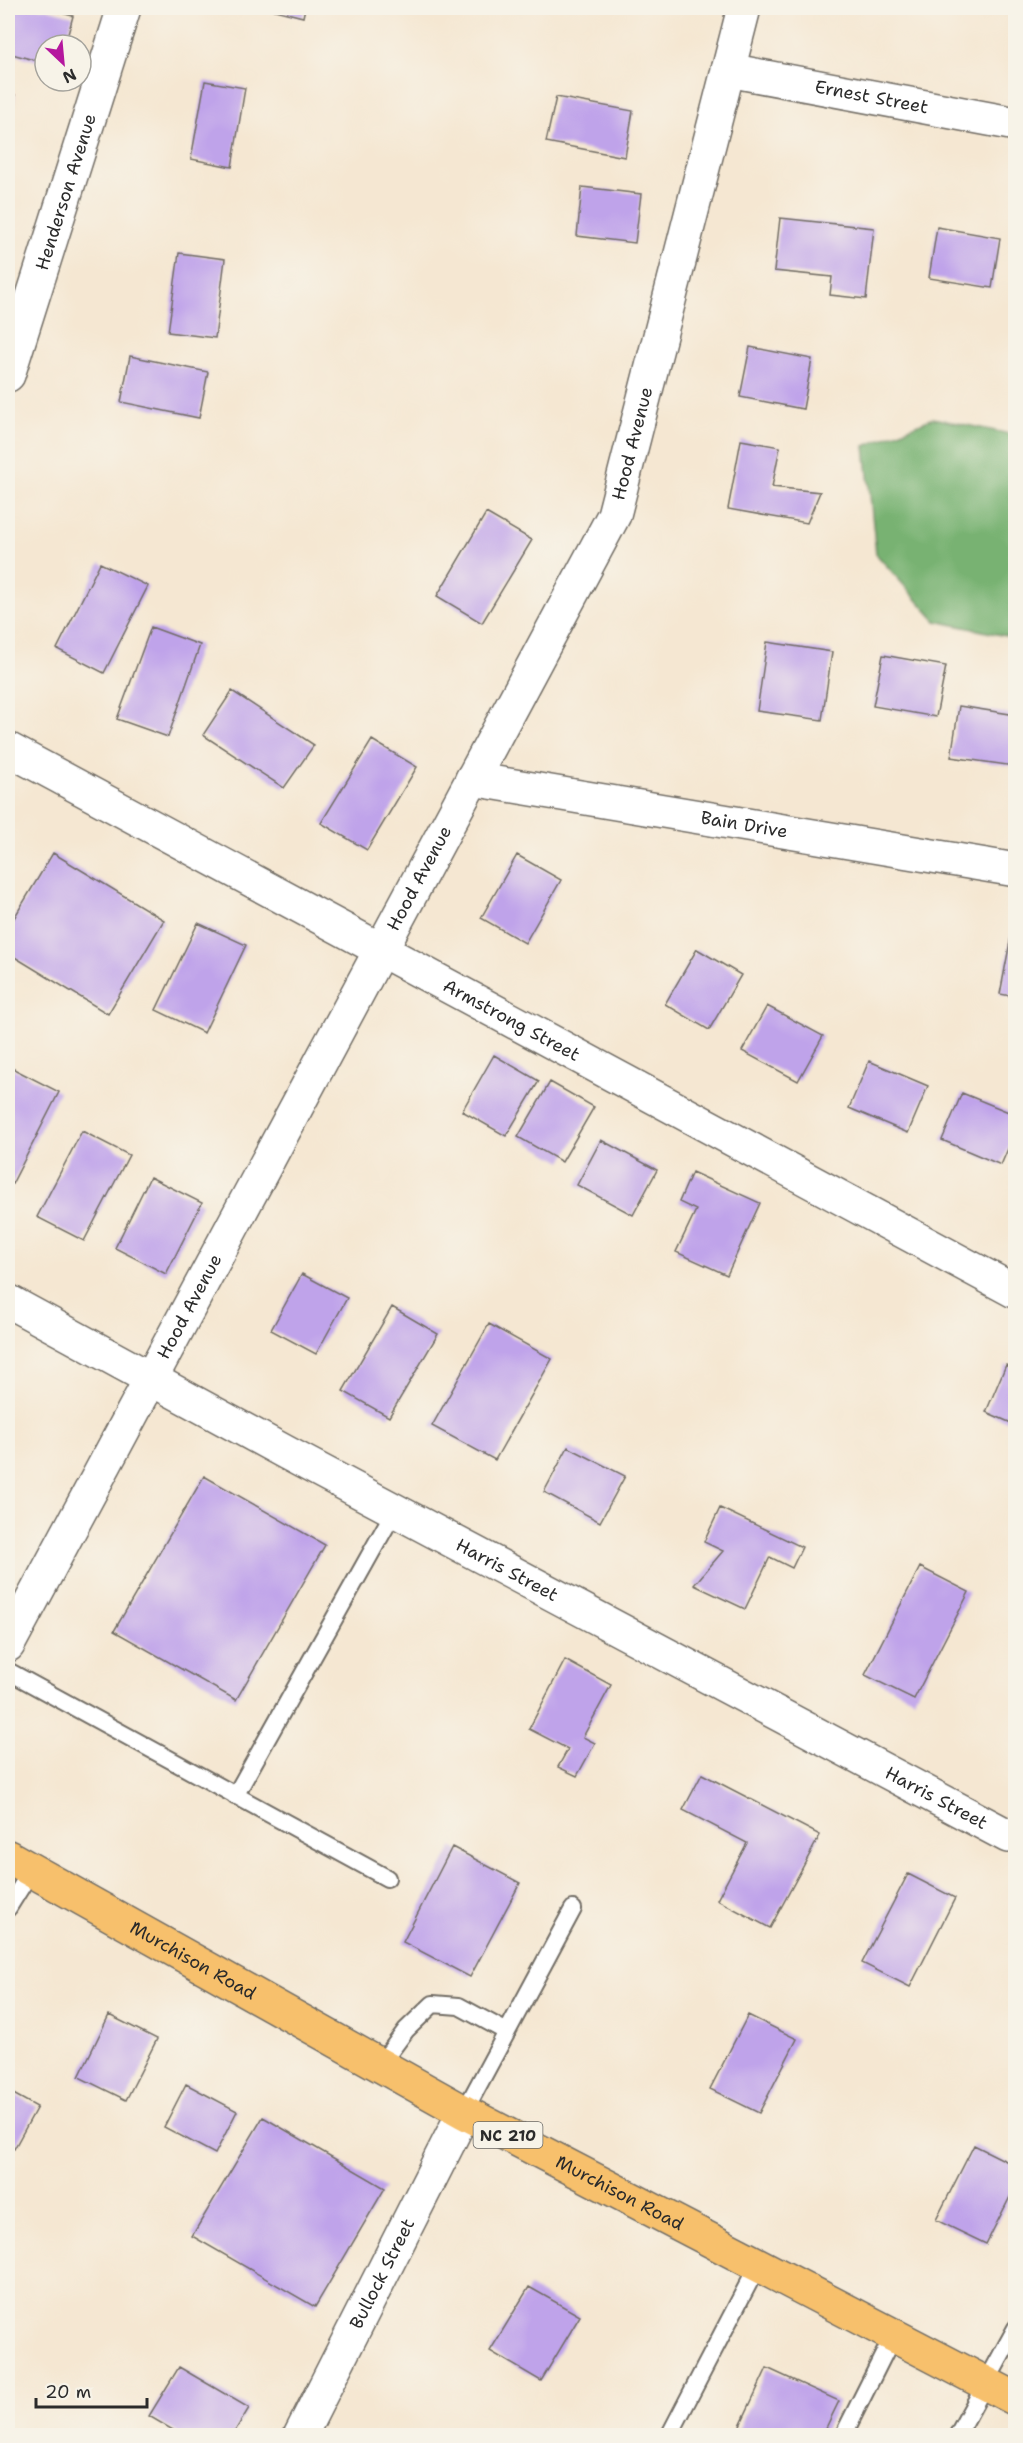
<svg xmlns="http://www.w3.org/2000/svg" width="1023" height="2443" viewBox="0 0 1023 2443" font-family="'Shantell Sans',sans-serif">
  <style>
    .forest { fill: #78b272; stroke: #526e4e; stroke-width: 1.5 }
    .building { fill: #bfa3ea }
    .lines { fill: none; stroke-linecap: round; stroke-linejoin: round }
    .service-casing { stroke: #726d65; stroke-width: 20 }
    .minor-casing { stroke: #726d65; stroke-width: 36 }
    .primary-casing { stroke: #726d65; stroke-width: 36 }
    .service { stroke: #fff; stroke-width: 16 }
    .minor { stroke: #fff; stroke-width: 33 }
    .primary { stroke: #f7c06c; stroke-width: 33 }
    .labels { text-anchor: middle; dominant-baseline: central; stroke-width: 4.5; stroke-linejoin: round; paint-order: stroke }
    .shield { fill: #f7f3e8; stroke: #686764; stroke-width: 1.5 }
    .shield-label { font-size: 16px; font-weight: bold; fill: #2b2b2b }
    .street-label { font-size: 18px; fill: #2b2b2b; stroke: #f7f3e8 }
  </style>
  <rect width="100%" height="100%" fill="#f7f3e8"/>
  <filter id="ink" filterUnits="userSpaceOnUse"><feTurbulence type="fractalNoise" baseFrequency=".0167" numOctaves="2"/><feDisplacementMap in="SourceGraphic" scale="12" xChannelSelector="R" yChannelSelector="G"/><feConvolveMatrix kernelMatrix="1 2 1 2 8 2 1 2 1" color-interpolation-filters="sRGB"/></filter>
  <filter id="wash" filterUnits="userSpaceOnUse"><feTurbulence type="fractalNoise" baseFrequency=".008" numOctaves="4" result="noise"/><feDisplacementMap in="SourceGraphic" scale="24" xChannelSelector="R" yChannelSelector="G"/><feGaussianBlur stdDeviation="1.35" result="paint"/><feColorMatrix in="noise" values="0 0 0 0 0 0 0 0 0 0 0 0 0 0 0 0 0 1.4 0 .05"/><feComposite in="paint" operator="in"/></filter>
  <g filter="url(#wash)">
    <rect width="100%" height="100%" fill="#f5e7d2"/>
    <path class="forest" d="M933,418L1015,435V638L936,621L876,554L865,446Z"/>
    <g id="blocks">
      <path class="building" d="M8,8H43L73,16L65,45H45V63L8,53Z
        M267,8H305L303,17Z
        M205,81L245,88L232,167L191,159Z
        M8,94L15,95L9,133H8Z
        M556,97L633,111L625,157L546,142Z
        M582,187L641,194L635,243L577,236Z
        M780,218L874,228L866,299L830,295L832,277L774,271Z
        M937,227L1000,238L992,288L929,278Z
        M179,253L225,259L215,338L168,332Z
        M750,347L812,359L803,409L740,397Z
        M130,356L208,372L199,418L121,402Z
        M741,440L780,447L772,487L820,492L807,523L728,509Z
        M486,513L532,540L482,623L437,596Z
        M100,563L148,586L104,673L57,649Z
        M151,627L200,645L168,737L117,719Z
        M767,642L832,652L822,720L757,711Z
        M883,655L946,666L936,717L873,706Z
        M232,691L314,745L284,788L203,735Z
        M959,706L1016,715L1014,766L951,757Z
        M372,740L417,767L367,850L321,823Z
        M53,853L164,920L108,1014L8,953V928Z
        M517,855L561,880L525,943L481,918Z
        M1014,921H1016V997L1000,994Z
        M198,923L246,945L204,1033L156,1010Z
        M697,949L741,975L709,1030L665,1004Z
        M767,1006L823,1036L798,1081L742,1051Z
        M494,1055L539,1081L506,1136L462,1111Z
        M869,1061L928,1086L908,1133L849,1108Z
        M8,1066L59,1092L9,1190L8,1189Z
        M550,1082L594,1107L562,1162L518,1137Z
        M962,1093L1016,1115V1130L1001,1165L942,1140Z
        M82,1131L129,1155L84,1241L37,1217Z
        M601,1140L657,1170L633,1215L577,1185Z
        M692,1172L760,1203L727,1275L676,1252L696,1210L679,1202Z
        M150,1177L202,1203L166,1274L115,1248Z
        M302,1274L347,1298L316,1354L271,1330Z
        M392,1307L438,1334L389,1417L343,1391Z
        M489,1324L552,1359L495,1460L432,1426Z
        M1006,1365L1016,1369V1425L986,1412Z
        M568,1447L625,1476L600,1522L544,1492Z
        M204,1476L325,1545L236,1700L114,1631Z
        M720,1508L802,1547L792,1568L770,1557L745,1609L694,1585L723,1551L704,1542Z
        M920,1567L969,1592L914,1699L865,1675Z
        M565,1660L611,1685L583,1737L595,1743L577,1776L558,1767L568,1749L529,1729Z
        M702,1774L820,1835L770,1928L717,1900L747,1843L683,1810Z
        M452,1847L520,1883L470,1977L403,1942Z
        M908,1874L955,1898L910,1987L862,1963Z
        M109,2015L157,2039L126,2100L79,2077Z
        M748,2015L797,2039L759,2113L710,2089Z
        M186,2084L237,2111L215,2154L164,2127Z
        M8,2091L37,2107L14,2149L8,2146Z
        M263,2117L385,2188L315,2307L192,2236Z
        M974,2145L1016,2166V2185L986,2244L936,2220Z
        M529,2287L580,2316L541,2381L490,2351Z
        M179,2367L249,2408L232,2436H183L149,2416Z
        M767,2368L839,2401L822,2436H735Z"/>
    </g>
  </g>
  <g filter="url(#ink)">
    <use href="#blocks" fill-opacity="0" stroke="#726d65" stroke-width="1.5"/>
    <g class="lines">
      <g class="service-casing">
        <path id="service" d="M8,1671L387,1878
          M235,1796L395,1510
          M8,1908L31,1871
          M380,2065L406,2030L433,2004L459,2006L507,2032
          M464,2112L573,1909
          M669,2436L758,2265
          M843,2436L893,2336
          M957,2436L1016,2328"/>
      </g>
      <g class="minor-casing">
        <g id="minor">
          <path id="s1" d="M728,70L1016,124"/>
          <path id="s2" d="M8,375L124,8"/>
          <path id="s3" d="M8,749L1016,1292"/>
          <path id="s4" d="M472,779L1016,870"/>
          <path id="s5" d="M8,1301L285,1452L1008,1836"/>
          <path id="s6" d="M8,1645L614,515L744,8"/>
          <path id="s7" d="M300,2436L464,2112"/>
        </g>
      </g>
      <g class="primary-casing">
        <g id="primary">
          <path id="s8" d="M8,1857L464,2112L1016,2399"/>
        </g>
      </g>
      <use href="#service" class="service"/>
      <use href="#minor" class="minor"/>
      <use href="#primary" class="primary"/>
    </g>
  </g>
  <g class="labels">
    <rect class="shield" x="473.5" y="2122" width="69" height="26" rx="4.5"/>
    <g class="shield-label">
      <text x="508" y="2135">NC 210</text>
    </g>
    <g class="street-label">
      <text stroke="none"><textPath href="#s1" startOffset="146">Ernest Street</textPath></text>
      <text stroke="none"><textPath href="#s2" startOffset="192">Henderson Avenue</textPath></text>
      <text stroke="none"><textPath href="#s6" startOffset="1356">Hood Avenue</textPath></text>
      <text stroke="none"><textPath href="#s4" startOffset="276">Bain Drive</textPath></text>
      <text stroke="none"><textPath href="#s6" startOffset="870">Hood Avenue</textPath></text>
      <text stroke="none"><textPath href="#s3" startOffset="572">Armstrong Street</textPath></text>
      <text stroke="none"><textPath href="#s6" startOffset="384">Hood Avenue</textPath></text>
      <text stroke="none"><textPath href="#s5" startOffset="567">Harris Street</textPath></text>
      <text stroke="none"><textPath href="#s5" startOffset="1053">Harris Street</textPath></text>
      <text stroke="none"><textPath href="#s8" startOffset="212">Murchison Road</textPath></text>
      <text stroke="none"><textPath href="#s8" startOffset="698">Murchison Road</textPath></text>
      <text stroke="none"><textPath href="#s7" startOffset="182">Bullock Street</textPath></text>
    </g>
  </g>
  <rect width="1023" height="2443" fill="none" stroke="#f7f3e8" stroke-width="30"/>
  <g transform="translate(63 63) rotate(154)"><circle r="28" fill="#f7f3e8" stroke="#a5a39c" stroke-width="1.5"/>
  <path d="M0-4.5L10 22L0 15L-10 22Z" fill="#b5179e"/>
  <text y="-9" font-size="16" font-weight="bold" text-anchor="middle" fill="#2b2b2b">N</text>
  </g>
  <path d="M36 2398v9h111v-9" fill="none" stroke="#2b2b2b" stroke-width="3"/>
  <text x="45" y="2398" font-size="18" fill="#2b2b2b" stroke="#f7f3e8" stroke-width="4.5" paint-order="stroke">20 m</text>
</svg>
